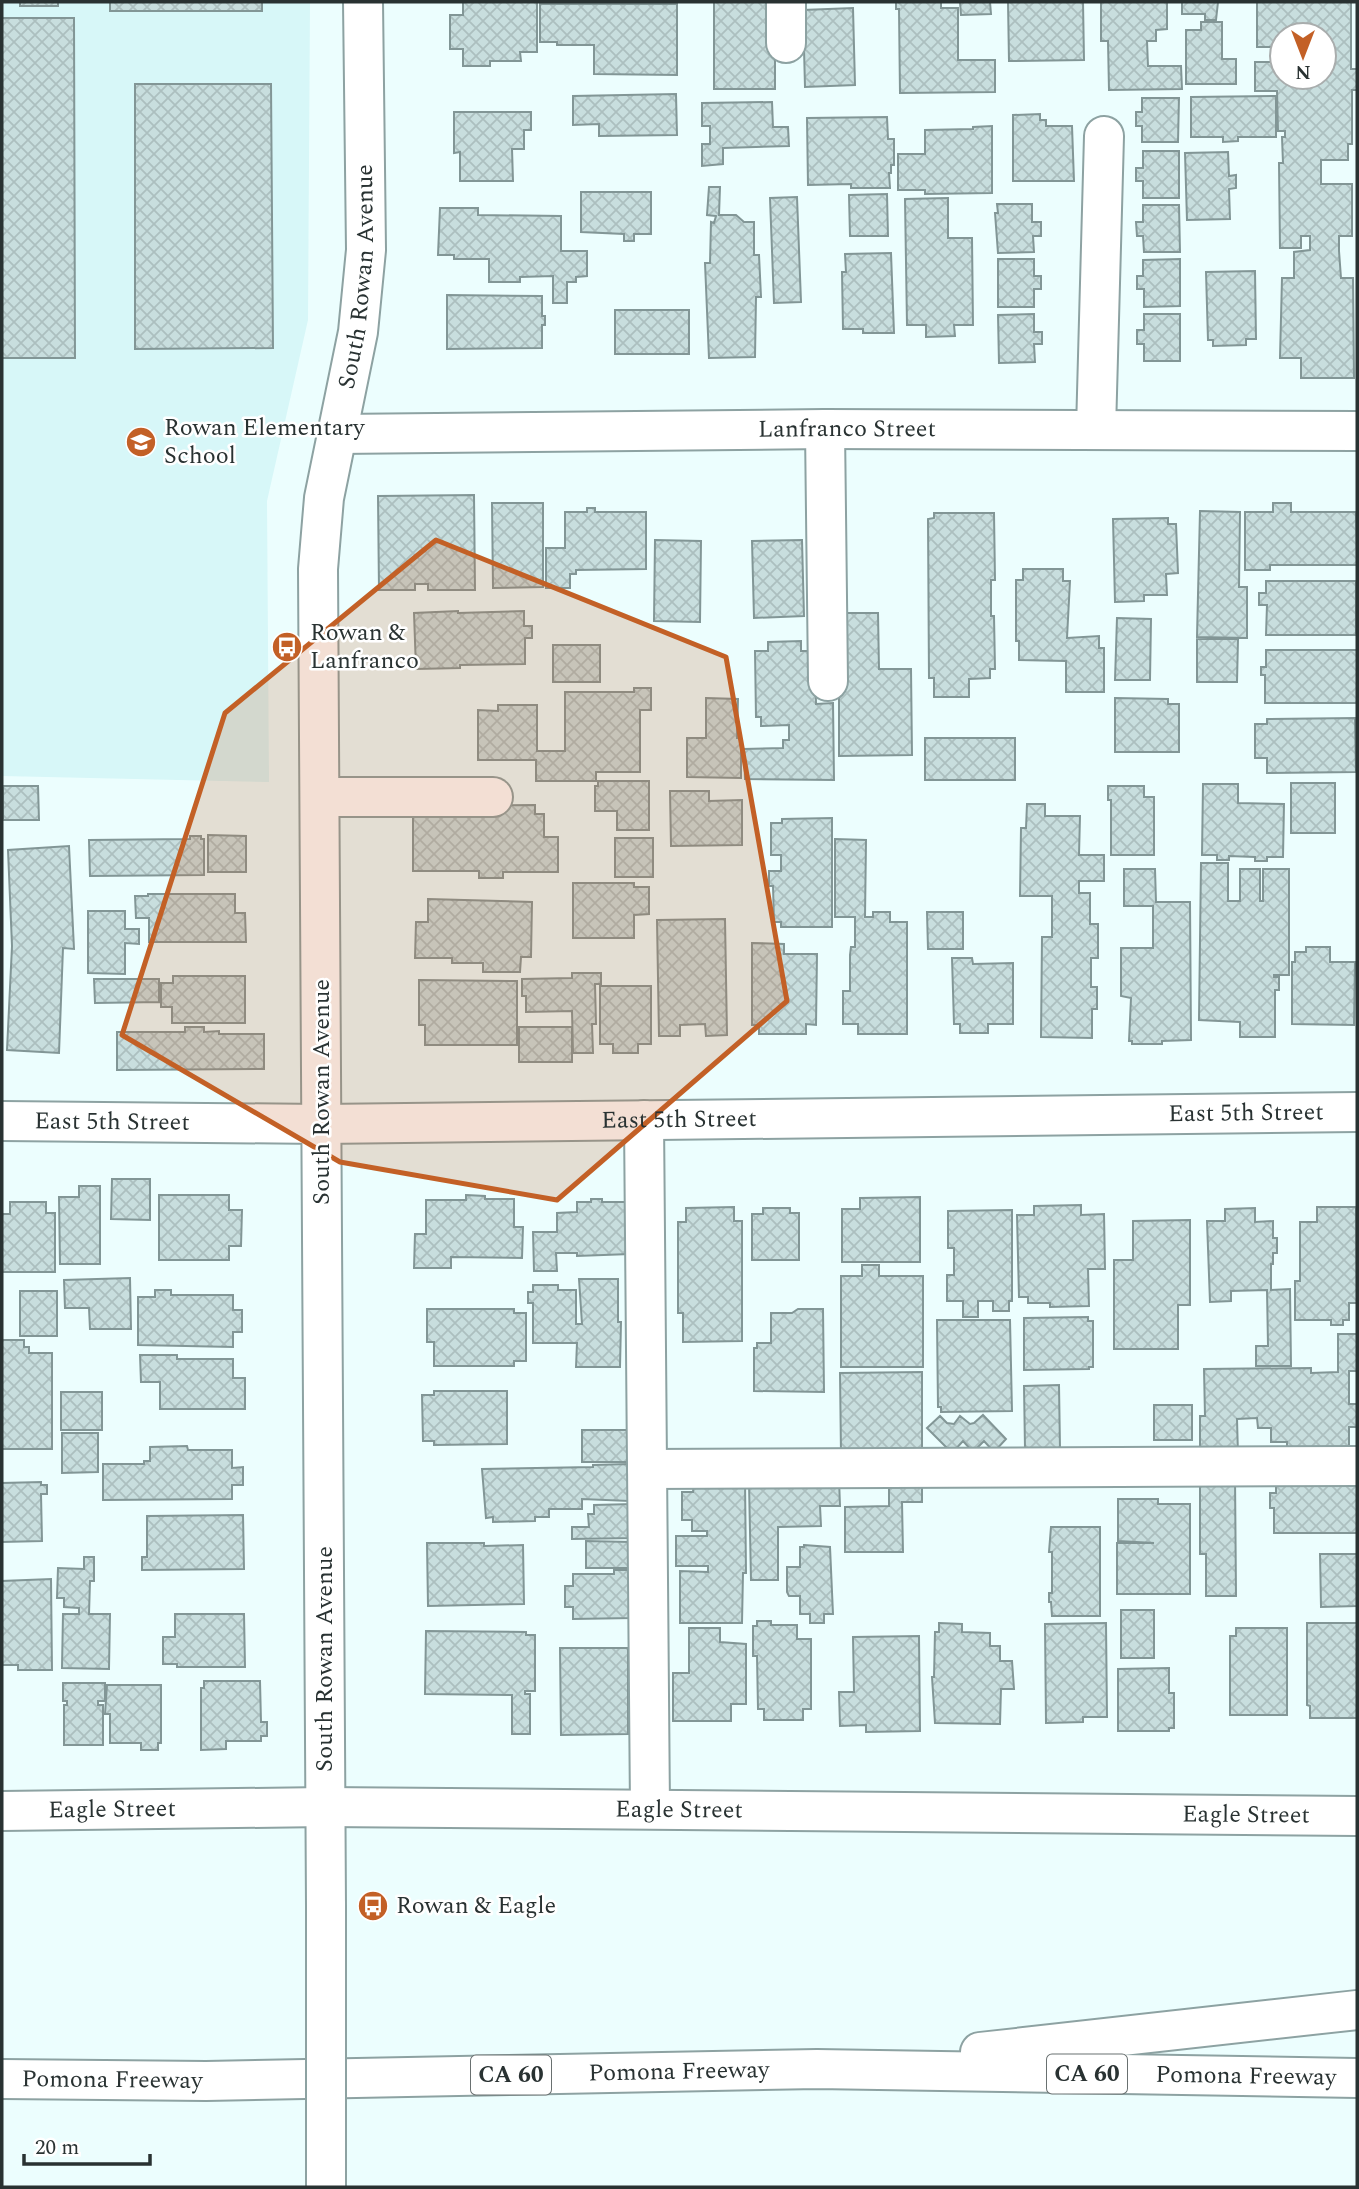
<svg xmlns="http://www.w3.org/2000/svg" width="1359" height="2189" viewBox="0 0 1359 2189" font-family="Spectral,serif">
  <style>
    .built { fill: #d7f7f8 }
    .building { fill: url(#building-cross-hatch); stroke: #829696; stroke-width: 2; fill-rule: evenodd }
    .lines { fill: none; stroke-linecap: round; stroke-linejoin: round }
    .minor-casing { stroke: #8da2a2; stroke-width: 42 }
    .highway-casing { stroke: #8da2a2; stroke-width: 42 }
    .minor { stroke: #fff; stroke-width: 38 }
    .highway { stroke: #fff; stroke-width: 38 }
    .minor-bridge-casing { stroke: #8da2a2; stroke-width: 42; stroke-linecap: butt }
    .minor-bridge { stroke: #fff; stroke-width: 38 }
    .marked { fill: #c36026; fill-opacity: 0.2; stroke: #c36026; stroke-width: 5; stroke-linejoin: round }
    .labels { text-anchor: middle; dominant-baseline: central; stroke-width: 5; stroke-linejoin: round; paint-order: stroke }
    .shield { fill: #fff; stroke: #697070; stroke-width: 2 }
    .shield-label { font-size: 23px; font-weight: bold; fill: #293232 }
    .street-label { font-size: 24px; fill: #293232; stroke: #fff }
    .poi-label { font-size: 24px; fill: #293232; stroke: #fff; text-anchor: start }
  </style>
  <defs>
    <pattern id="building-cross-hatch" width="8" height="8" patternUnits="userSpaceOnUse" patternTransform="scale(1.75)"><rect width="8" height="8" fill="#c8dede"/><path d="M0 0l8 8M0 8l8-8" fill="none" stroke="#acbfbf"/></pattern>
  </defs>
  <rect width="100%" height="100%" fill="#ecfefe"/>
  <path class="built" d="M2,2H310L308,320L267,501L269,782L2,776Z"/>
  <path class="building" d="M20,2H58V6H20Z
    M110,2H262V11H110Z
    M463,2H537V52H520L521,61H490V66H463V49H450V15H463Z
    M714,2H775V89H714Z
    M896,2H941V8H958V60H995V92L900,93L899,9H896Z
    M960,2H990L991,14L961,15Z
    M1008,2H1083L1084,60L1009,61Z
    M1101,2H1167V29L1156,30V41H1147L1148,66H1181L1182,89L1109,90L1108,41H1101Z
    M1182,2H1218L1216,20H1205V14H1182Z
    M1257,2H1351V69H1357V90H1352V144H1348V160H1321V184H1352V236H1339V251L1341,278H1353L1354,378H1301V358H1280L1282,278H1294V252L1310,250V236H1301V248H1280L1279,163H1283L1282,137H1285V131H1278L1277,91H1255V62H1277V47H1257ZM1282,35H1324V77H1282Z
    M540,4H677V75L594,74V45H557V42H540Z
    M853,8L855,85L805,87L803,10Z
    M2,18H74L75,358H2Z
    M1201,22H1222V59H1236V84H1186V30H1201Z
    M135,84H271L273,348L135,349Z
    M676,94L677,135L599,136V124L573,125V96Z
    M1276,96V137H1238V141L1223,142V137H1191V97Z
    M1142,98H1179L1178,142H1142V126H1136V112H1142Z
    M772,102L773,127H788L789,146L723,148V164L702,166V144H710V126H702V103Z
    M454,112H531V130H524V149H512L513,181H460V152L454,153Z
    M1040,114V120H1046V126H1072L1074,181H1013V115Z
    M887,117L888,139H894V165H891V173H889L890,188H851V184L808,185L807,118Z
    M992,126V193L925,194V190H898V154H925V130L973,129V127Z
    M1143,151H1179V198H1143V181H1136V168H1143Z
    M1228,152L1229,176L1236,175V188L1229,189L1230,219L1187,220L1185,153Z
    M709,187H720L719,215H736L744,222H754V255H759L761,297H756L755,357L709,358L705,263H710L711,222L714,223L716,216L707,215Z
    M581,192H651V234H634V241H624V234L581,232Z
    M887,194L888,236H850L849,195Z
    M797,197L801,302L774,303L770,198Z
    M948,198V238H972L973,325H954L955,336L926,337V325H907L905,199Z
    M997,204H1032V222H1041V236H1033L1034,252L998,253L995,213H998Z
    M1143,205H1179L1180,252H1144L1143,236H1137L1136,222H1143Z
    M440,208H478V215L561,216V251H587V276L576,277V282H567V303H553V276L520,277V282H489V259H454V255H438Z
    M891,253L894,333H863V329H843L842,272H846L845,254Z
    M998,259H1034V276H1041V289H1034V307H998Z
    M1180,259V306L1144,307V289H1137V276H1143V260Z
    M1255,271L1256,339H1246V345L1213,346V340H1208L1206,272Z
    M447,295L542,296V316H545V325H542V348L447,349Z
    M615,310H689V354H615Z
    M1034,314V332H1042V344H1034L1035,362L999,363L998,315Z
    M1144,314H1180V361H1144V344H1137V330H1144Z
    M474,495L475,590H428V584H415V590H379L378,496Z
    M492,503H543V587L493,588Z
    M1273,503H1291V512H1356L1357,565H1270V570H1245V512H1273Z
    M587,508H595V512H646V569L576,570V574H570V588H546V548H565V512H587Z
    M1200,511L1240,512L1239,587H1247V638L1197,637Z
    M934,513H994L995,580H991V616H994L995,669H990V678L969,679V697H934V678H929L928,519L934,518Z
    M1168,518V524H1176L1178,573L1166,574L1167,595H1144V601L1115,602L1113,519Z
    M655,540L701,541L700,622L654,621Z
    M802,540L804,616L754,618L752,541Z
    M1023,569H1063V581H1070L1067,638L1099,636V648H1104V692H1066V661L1019,660V641H1016V580H1023Z
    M1266,581H1356V635H1266L1267,605H1259V593H1266Z
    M458,611V613L524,611V626H532V638H525V664L460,665V668L416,669L414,613Z
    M843,613H878L879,669H911L912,755L839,756V670Z
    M1117,618L1151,619L1150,680H1115Z
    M1197,639H1238L1237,682H1197Z
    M801,641V651H815L816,704L833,703L834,780L745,779L744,749L783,748V740H789V725L761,726V717H756L755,651H768V642Z
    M553,645H600V682H553Z
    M1266,650H1357V703H1265V675H1261V667H1266Z
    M634,688H651V710H640V772H596V781H536V760H478V710L498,711V705H537V751H565V692H634Z
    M706,698L738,699L737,738H741V778L687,777V738H706Z
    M1115,698L1168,699V704H1179V752H1115Z
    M1355,718L1356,772L1267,773V758H1255V724H1267V719Z
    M925,738H1015V780H925Z
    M598,781H649V830H617V811H595V786H598Z
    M1291,783H1335V833H1291Z
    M1203,784H1238V803L1284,804L1283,857H1267V861H1255V857L1229,856V860H1217V855H1202Z
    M3,786H38L39,820H3Z
    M1108,786H1144V797H1154V855H1111V800H1108Z
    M670,791H709V801L742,800V845L671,846Z
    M1027,804H1045V816H1080L1079,855H1104V881H1079V893H1090V924H1098V958H1091V987H1097V1009H1092V1038L1041,1037L1042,937H1052V896H1020L1021,828H1026Z
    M535,805V814H544V837H558V872H503V878H479V871H413V806Z
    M832,818V927H781V922H774L773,886H769V871H781V855H771V823H782V819Z
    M208,835L246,836V872H208Z
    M190,836H201V839H204V875L90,876L89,840L190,839Z
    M615,838H653V877H615Z
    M835,839L866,840L865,917H873V912H890V922H907V1034H858V1024H843V991H850V955L851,947H855V917H835Z
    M69,846L74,949L63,948L59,1053L7,1050L12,946L8,850Z
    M1201,863H1228V901H1240V869H1260V901H1263V869H1289V975H1274V977H1279V990H1275V1037H1240V1022L1199,1020Z
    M1124,869H1155L1156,902H1190L1191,1040L1162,1041V1044H1132V1041H1129L1131,998L1121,996V948H1153V906H1124Z
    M573,883H634V887H649V914L634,915V938H573Z
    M148,894H235V913H245L246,942H149V918H136L135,896H148Z
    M428,899L532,902L531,957H521L520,972H483V963H452V958H415L416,922H428Z
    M88,911H125V929H139V944L125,943V974L88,973Z
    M927,912H963V949H928Z
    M725,919L727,1035L706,1036L705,1024L680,1025V1036H659L657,920Z
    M752,943L784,944V954H817L816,1025L806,1024V1034H759V1025H752Z
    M1306,947H1330V962H1355L1354,1025L1292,1024V962H1295V952H1306Z
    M952,958H972L973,964L1013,963V1024H988V1033H960V1024H954Z
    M572,973H601V984H595L596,1024H592L593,1053H573L572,1011L526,1012V996H522V979L572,978Z
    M173,976H245V1023H172V1007H161V983H173Z
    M94,979H159V1002L95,1003Z
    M419,980L517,981V1045H425V1025H419Z
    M600,986H651V1044H638V1053H613V1044H600Z
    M185,1027H204V1032L219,1031V1034H264V1069L117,1070V1032H185Z
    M519,1027H572V1062H519Z
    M112,1179H150V1220L111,1219Z
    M79,1186H100V1264H60L59,1197H79Z
    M159,1195H229V1210H242L241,1246H229V1260H159Z
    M466,1195L485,1196V1199H514V1227H523L522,1258L451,1257V1268H414L415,1234H426V1200H466Z
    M920,1197V1262H842V1209H860V1198Z
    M591,1199H602V1202H629L630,1254L577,1256V1253H556L557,1271H534L533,1232H557V1213L577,1212V1202H591Z
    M10,1202H46V1213H55V1272H2V1214H10Z
    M1081,1205V1215L1104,1214L1105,1269H1088L1089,1306L1050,1307V1303H1028V1297H1019L1017,1215H1034V1206Z
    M734,1207V1221H742V1341L683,1342V1313H678V1222H686V1208Z
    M1317,1207H1356L1357,1303H1349V1320H1343V1325H1331V1320H1295V1281H1300V1222H1317Z
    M763,1208H790V1213H799V1260H752V1214H763Z
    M1255,1208V1222L1273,1221V1238H1277V1253H1273V1264H1271V1290L1290,1289L1291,1366H1256V1346H1268L1267,1290L1231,1291V1301L1210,1302L1207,1221H1225V1209Z
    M1012,1210V1301H1009V1311H993V1301H978V1317H963V1301H947V1275H954V1248H948V1211Z
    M1190,1220V1305H1178V1349H1114V1260H1133V1221Z
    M862,1265H879V1276H923V1367H841V1276H862Z
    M130,1278L131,1329H90L89,1308H65L64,1280Z
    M579,1279H618V1322H621L620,1367H576L577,1343H533V1303H528V1292H533V1285H558V1290H576V1324H582Z
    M155,1290H171V1295H233V1310H242V1332H233V1347L138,1345V1297H155Z
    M20,1291H57V1336H20Z
    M427,1309H514V1313H526V1361H514V1366H434V1342H427Z
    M798,1309H823L824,1392L754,1391V1348H757V1343H771V1313H792Z
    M1088,1317V1321H1093V1367H1089V1369L1024,1370V1318Z
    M937,1320H1010L1012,1411L941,1412V1407H938Z
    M1338,1334H1357V1371H1349V1404H1357V1427H1349V1450H1287V1442H1271V1428H1258L1257,1418L1237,1419L1238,1455H1200V1416H1205L1204,1369L1311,1368V1373L1338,1372Z
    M2,1340H24V1347H29V1353H52V1449H2Z
    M140,1355H177V1359H233V1378H245V1409H160V1382H141Z
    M922,1372V1453H841L840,1373Z
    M1059,1385L1060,1449H1025L1024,1386Z
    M434,1391H507V1444L434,1445V1441H423L422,1395H434Z
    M61,1392H102V1430H61Z
    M1154,1405H1192V1440H1154Z
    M983,1415L1006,1439L994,1452L984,1441L973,1452L963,1441L952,1453L927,1428L940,1416L947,1423L954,1424L960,1416L970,1424L974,1423Z
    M582,1430H629V1462H582Z
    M62,1433H98V1472L62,1473Z
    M187,1446L188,1450H232V1468L243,1467V1485H232V1499L103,1500V1464H144V1461H150V1447Z
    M628,1464L629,1501L582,1499V1509H549V1517H535V1521L493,1522V1517L486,1518L482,1469L593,1467V1465Z
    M1200,1476H1235L1236,1596H1206V1554H1200Z
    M1357,1476V1533H1274V1508H1270V1493H1276V1481Z
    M839,1479L840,1506H820L821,1526L778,1527V1580H751L749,1483Z
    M889,1479H922V1502H902L903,1552H845V1507L889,1506Z
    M694,1480H745L746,1573H743L742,1623H680V1571L708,1572V1566H676V1536H707V1531H692V1520H682V1492H693Z
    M41,1482V1485H47V1494H41L42,1541L2,1542V1483Z
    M1118,1499H1158V1504H1190V1594H1117V1543H1154L1118,1541Z
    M633,1504L634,1538L572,1539V1527H589L588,1514H594V1505Z
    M243,1515L244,1569L142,1570V1557H147V1516Z
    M1051,1527H1100V1616H1052L1051,1602H1049V1593H1052V1552H1049Z
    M586,1541L631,1542V1568H586Z
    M427,1543H484V1546L523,1545L524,1604L428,1606Z
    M804,1545L830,1547L833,1614H824V1623H810V1614H800V1596H789L787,1592V1567H800V1547H804Z
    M1320,1554H1357V1606L1321,1607Z
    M84,1557H94V1581H90L89,1614H110L109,1669L62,1668L63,1614H79V1608L64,1607V1598H57L58,1568L84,1569Z
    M614,1570H630L633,1618L573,1619V1607H565V1586H573V1574H614Z
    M51,1579L52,1670H18V1665H2V1581Z
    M1121,1610H1154V1658H1121Z
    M175,1614H244L245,1667H177V1664H163V1637H175Z
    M757,1621H771V1625H797V1639H811V1709H803V1720H764V1709H758L757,1656H753V1626H757Z
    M939,1623L962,1624V1632L990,1633V1646H1000V1661H1012L1014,1689H1001L1000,1724L935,1723L932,1677H934L935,1632H939Z
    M1106,1623L1107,1717H1083V1722L1046,1723L1045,1624Z
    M1307,1623H1357V1718H1310V1706L1307,1705Z
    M689,1628H720V1642L746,1644V1704H731V1721H673V1673H689Z
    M1236,1628H1287V1715H1230V1636H1236Z
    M426,1631L526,1632V1635H535V1691H525V1694H530V1734H512V1695L425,1694Z
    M919,1636L920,1731L866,1732V1725L840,1726L839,1692H854L853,1637Z
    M560,1648H628V1734L561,1735Z
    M1169,1668V1693H1174V1728H1169V1731H1118V1669Z
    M204,1681H260L261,1722H267V1736H261V1741H226V1749L201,1750V1688H204Z
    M63,1683H105V1701H98V1705H103V1745H64V1705H67V1701H63Z
    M107,1685H161V1743H158V1750H141V1743H110V1714H105Z"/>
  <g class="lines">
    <g class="minor-casing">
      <g id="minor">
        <path d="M786,2V43"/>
        <path d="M825,429L828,681"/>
        <path d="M1096,430L1104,136"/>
        <path id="s1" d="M338,434L825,429L1357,431"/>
        <path d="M320,797H493"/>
        <path d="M644,1120L650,1809"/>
        <path id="s2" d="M2,1121L322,1124L1357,1112"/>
        <path d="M647,1469L1357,1466"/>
        <path id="s3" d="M2,1811L325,1807L1357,1816"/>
        <path id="s4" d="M326,1906L318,569L324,498L358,332L366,250L363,2"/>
      </g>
    </g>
    <g class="highway-casing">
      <g id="highway">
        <path d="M980,2052L1357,2010"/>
        <path id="s5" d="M2,2079L206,2081L817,2069L1357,2078"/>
      </g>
    </g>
    <use href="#minor" class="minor"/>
    <use href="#highway" class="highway"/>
    <g class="minor-bridge-casing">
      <path id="minor-bridge" d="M326,1906V2187"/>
    </g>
    <use href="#minor-bridge" class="minor-bridge"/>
  </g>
  <path class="marked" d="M436,540L726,657L787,1001L557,1200L340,1162L122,1035L225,713Z"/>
  <defs>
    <g id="school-disc" transform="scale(1.575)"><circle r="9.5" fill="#c36026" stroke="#fff"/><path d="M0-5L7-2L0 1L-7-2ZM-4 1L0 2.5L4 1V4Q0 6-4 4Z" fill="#fff"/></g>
    <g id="bus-disc" transform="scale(1.575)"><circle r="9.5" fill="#c36026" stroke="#fff"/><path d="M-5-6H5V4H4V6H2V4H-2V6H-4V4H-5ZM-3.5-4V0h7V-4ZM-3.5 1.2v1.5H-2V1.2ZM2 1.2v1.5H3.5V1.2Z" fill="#fff"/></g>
  </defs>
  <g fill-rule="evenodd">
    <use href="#school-disc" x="141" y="442"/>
    <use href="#bus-disc" x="287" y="647"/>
    <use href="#bus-disc" x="373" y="1906"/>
  </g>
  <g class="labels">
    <g class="shield">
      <rect x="1047" y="2054.5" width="80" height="39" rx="5"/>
      <rect x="471" y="2055.5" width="80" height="39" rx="5"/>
    </g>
    <g class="shield-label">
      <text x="1087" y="2074">CA 60</text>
      <text x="511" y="2075">CA 60</text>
    </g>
    <g class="street-label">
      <text stroke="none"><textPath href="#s4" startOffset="1633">South Rowan Avenue</textPath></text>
      <text stroke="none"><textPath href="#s1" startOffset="509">Lanfranco Street</textPath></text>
      <text transform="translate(322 1092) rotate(-90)">South Rowan Avenue</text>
      <text stroke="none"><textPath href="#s2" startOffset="1244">East 5th Street</textPath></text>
      <text stroke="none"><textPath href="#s2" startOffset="677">East 5th Street</textPath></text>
      <text stroke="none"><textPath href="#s2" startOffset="110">East 5th Street</textPath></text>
      <text transform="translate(325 1659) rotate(-90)">South Rowan Avenue</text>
      <text stroke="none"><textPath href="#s3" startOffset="110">Eagle Street</textPath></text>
      <text stroke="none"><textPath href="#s3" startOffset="677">Eagle Street</textPath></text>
      <text stroke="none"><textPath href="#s3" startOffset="1244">Eagle Street</textPath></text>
      <text stroke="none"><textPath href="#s5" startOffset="677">Pomona Freeway</textPath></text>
      <text stroke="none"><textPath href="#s5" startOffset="1244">Pomona Freeway</textPath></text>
      <text stroke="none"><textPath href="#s5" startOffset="110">Pomona Freeway</textPath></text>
    </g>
    <g class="poi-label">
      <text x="164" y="428">Rowan Elementary<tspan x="164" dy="28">School</tspan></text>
      <text x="310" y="633">Rowan &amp;<tspan x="310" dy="28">Lanfranco</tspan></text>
      <text x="396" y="1906">Rowan &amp; Eagle</text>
    </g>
  </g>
  <rect width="1359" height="2189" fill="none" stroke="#293232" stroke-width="7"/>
  <g transform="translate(1303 56) rotate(180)"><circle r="33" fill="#ffffff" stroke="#a9adad" stroke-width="2"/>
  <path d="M0-5L12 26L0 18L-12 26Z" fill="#c36026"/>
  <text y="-10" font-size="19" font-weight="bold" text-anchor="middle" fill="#293232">N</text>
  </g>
  <path d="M24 2154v10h126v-10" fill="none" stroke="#293232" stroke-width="3.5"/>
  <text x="35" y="2154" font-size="21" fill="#293232" stroke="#ffffff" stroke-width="5" paint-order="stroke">20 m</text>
</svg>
